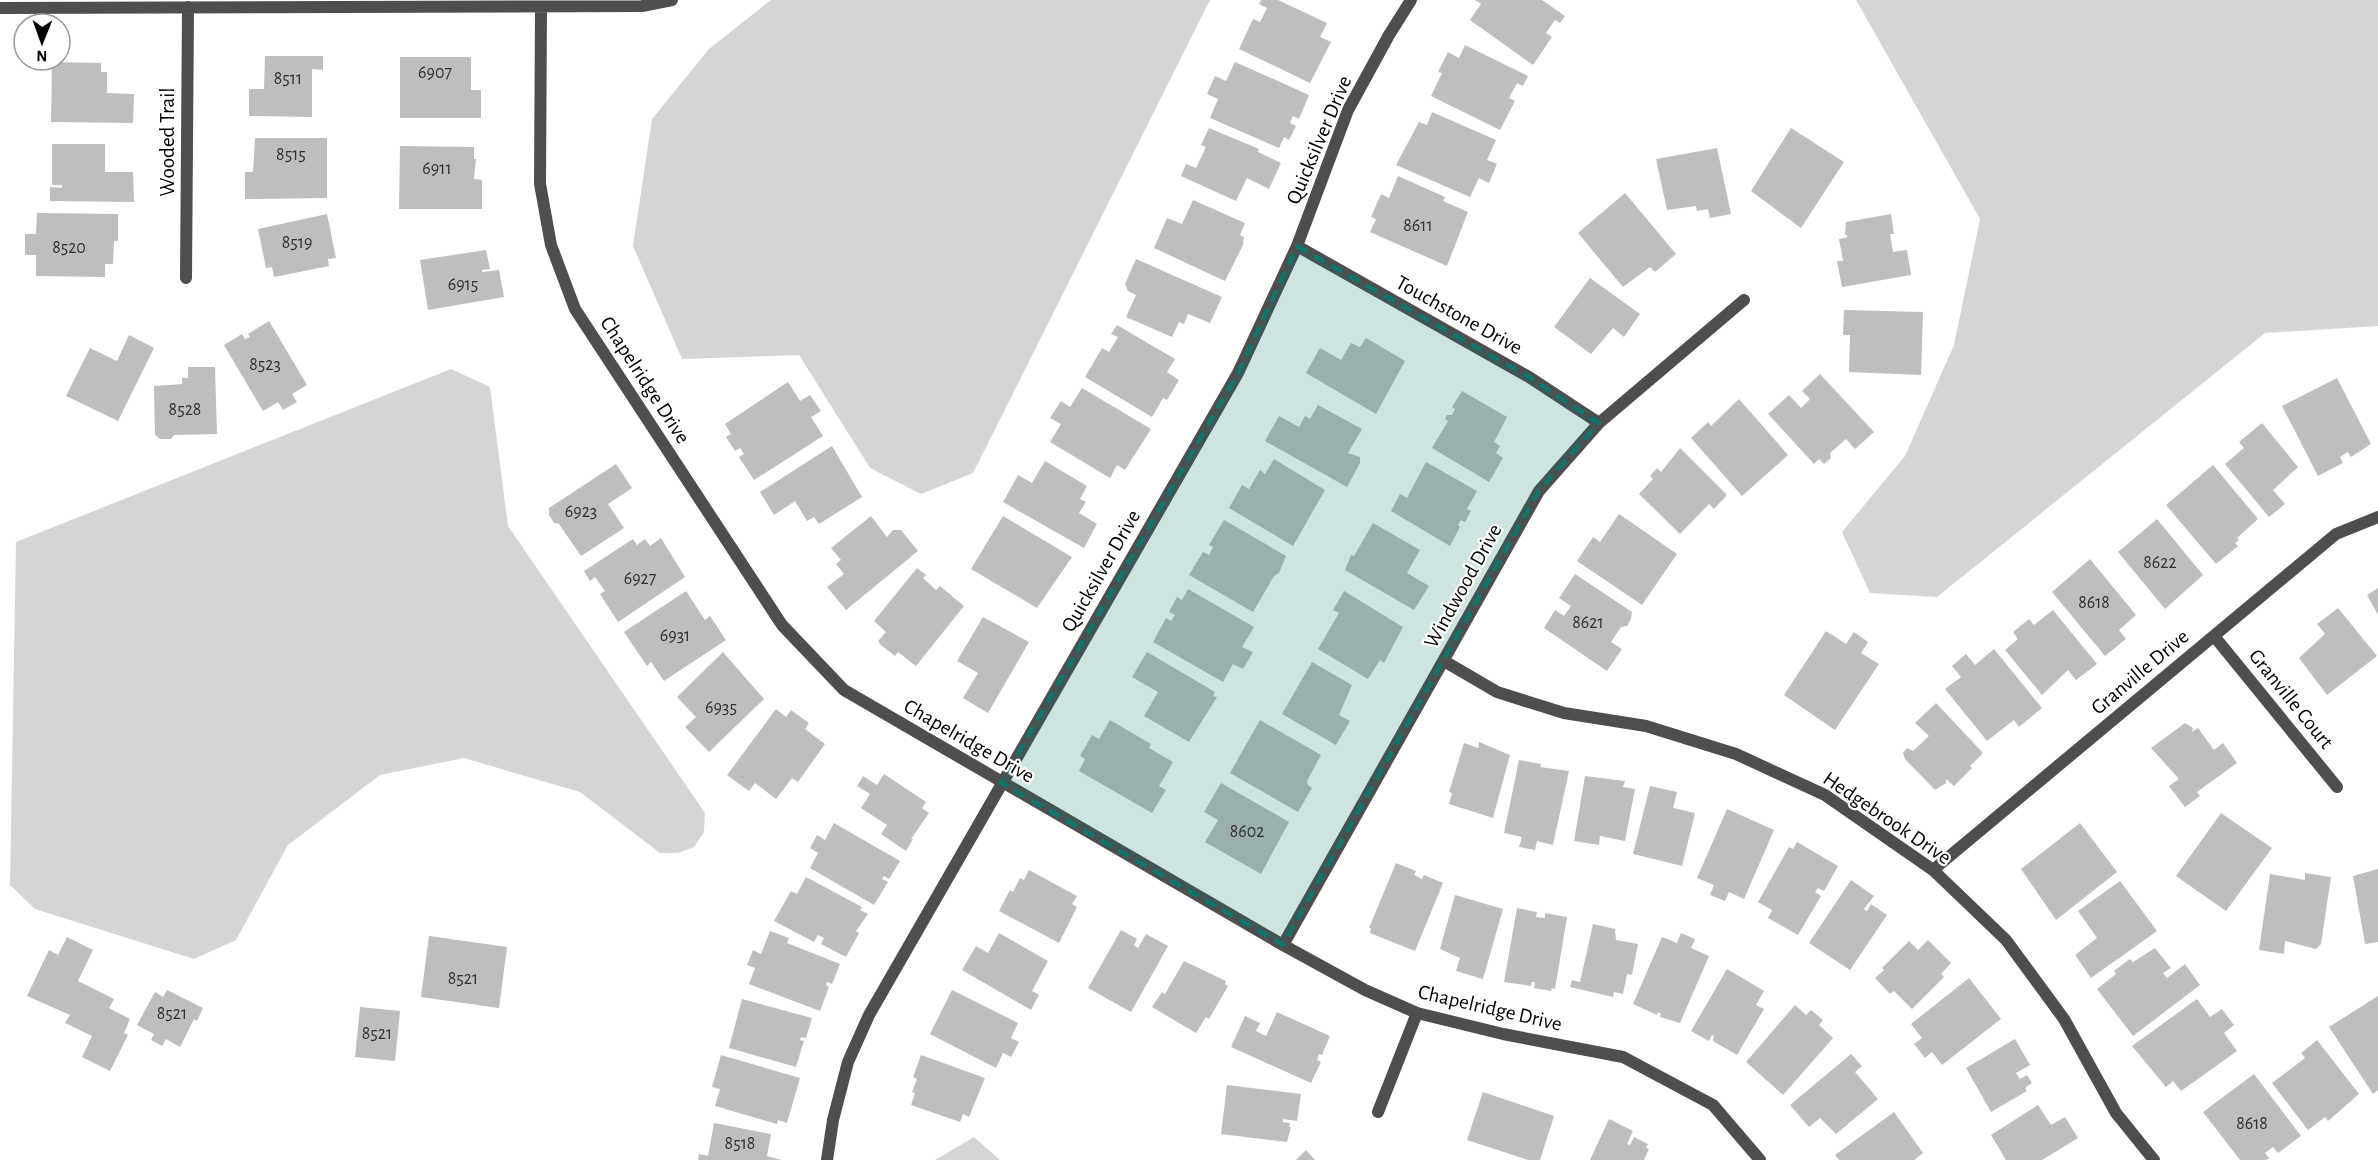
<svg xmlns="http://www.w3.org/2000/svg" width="2378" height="1160" viewBox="0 0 2378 1160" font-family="'Alegreya Sans',sans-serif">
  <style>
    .green { fill: #d5d5d5 }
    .building { fill: #bebebe }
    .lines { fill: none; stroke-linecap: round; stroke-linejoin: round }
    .minor { stroke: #4e4e4e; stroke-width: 12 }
    .marked { fill: #0f766e; fill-opacity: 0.2; stroke: #0f766e; stroke-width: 4.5; stroke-dasharray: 12 8; stroke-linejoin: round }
    .labels { text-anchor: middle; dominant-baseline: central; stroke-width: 4.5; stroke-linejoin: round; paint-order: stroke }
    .number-label { font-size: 18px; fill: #303030 }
    .street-label { font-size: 21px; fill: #000; stroke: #fff }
  </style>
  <rect width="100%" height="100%" fill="#fff"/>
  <path class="green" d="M771,0H1210L973,473L921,494L870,468L799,355L682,359L633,246L652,119L709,49Z
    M1856,0H2378V326L2265,333L1937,597L1870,593L1842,532L1905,456L1954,345L1980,219Z
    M451,369L490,387L508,526L705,813L704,832L694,847L678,853H660L580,792L464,758L380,775L288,845L236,940L194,959L35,909L10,885L16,542Z
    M974,1137L1000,1160H935Z"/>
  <path class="building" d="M1261,0H1278L1327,23L1320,37L1331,42L1310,83L1239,49L1253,19L1260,22L1267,8L1259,4Z
    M1475,0H1542L1565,16L1560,23L1555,20L1546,33L1552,37L1533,65L1470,20L1481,4Z
    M1465,45L1528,76L1523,86L1517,83L1509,98L1515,101L1500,130L1431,96L1442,73L1438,72L1448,52L1459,58Z
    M265,56H323V70L312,69V117L249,116V89H264Z
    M400,57H471V90H481V118H400Z
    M52,62L101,63V72H107V93L134,94L133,123L51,122Z
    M1235,62L1309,95L1299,119L1293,116L1290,123L1296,126L1289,140L1284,137L1279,148L1210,118L1218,99L1207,94L1215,76L1226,81Z
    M1432,112L1496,140L1487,160L1497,164L1489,183L1479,178L1470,197L1396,165L1419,122L1427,125Z
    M1209,128L1259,149L1258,152L1281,163L1269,189L1247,178L1236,201L1181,176L1186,164L1196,168L1206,147L1201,145Z
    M1791,128L1844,162L1801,228L1751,191Z
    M255,138H327V198L245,199V172H253Z
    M52,144H105V172H133L134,202L50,201V187L62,188V185H52Z
    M400,146L474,147V159H476L474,179L482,180V209H399Z
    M1717,148L1731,214L1710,218L1708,209L1697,211L1696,206L1667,210L1656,159Z
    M1398,176L1445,197L1443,201L1468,212L1447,266L1370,232L1376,219L1371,217L1381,194L1389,198Z
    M1625,193L1676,254L1655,272L1650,267L1623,287L1578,233Z
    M1193,200L1245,223L1240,235L1244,237L1243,245L1225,281L1154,248L1167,218L1182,224Z
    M37,213L118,214V241H114L113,264H105V277L36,276V255H25V234H36Z
    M327,214L336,258L328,259L329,266L274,277L272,267L266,268L258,229Z
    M1891,214L1894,234H1890L1893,252L1907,250L1911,275L1842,287L1837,261H1843L1839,239L1848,237L1845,234L1846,222Z
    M486,250L490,269L482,270V272L499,270L504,297L428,310L420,260Z
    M1136,259L1222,297L1210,323L1188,314L1184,324L1179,322L1172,337L1126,317L1136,295L1128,291L1125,284Z
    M1590,278L1640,314L1624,337L1613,328L1591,354L1554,327Z
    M1844,310L1923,312L1921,375L1849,372L1850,335H1843Z
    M269,321L307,385L292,394L297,402L283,410L278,402L263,411L224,345L242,334L245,339L250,337L248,334Z
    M1117,325L1175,359L1167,372L1179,380L1167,400L1163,398L1152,417L1085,377L1102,348L1109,352L1118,337L1111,334Z
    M129,335L154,348L118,421L66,396L90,348L117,361Z
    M1366,338L1405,361L1376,414L1306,373L1320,348L1341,360L1351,343L1360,347Z
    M188,367H215L217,434L174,435L171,439H160L155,435L154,386L182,384V378H188Z
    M1820,374L1874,432L1855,449L1846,439L1830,453L1831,458L1824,464L1819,459L1814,464L1768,414L1789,395L1801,408L1810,399L1802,391Z
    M2337,378L2371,444L2351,457L2348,452L2340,457L2343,463L2318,476L2282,406Z
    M788,382L800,401L810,395L821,411L811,417L823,436L754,480L739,457L744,454L740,448L735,451L726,437L731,434L725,424Z
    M1082,388L1151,429L1125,470L1117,465L1110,478L1050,442L1061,424L1050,418L1061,401L1070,407Z
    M1462,391L1507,417L1494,442L1500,446L1496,453L1503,458L1489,482L1432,448L1448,421L1445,419L1447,415H1452L1455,409L1452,407Z
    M1739,399L1788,455L1742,496L1691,438L1708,422L1711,426Z
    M1318,405L1362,429L1348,453L1360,457V463L1347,487L1265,441L1279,416L1299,427L1305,416L1310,419Z
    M2262,423L2298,467L2273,490L2285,504L2269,517L2225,464L2244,448L2239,442Z
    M832,446L862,497L819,524L814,517L807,521L795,501L774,515L760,492Z
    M1680,448L1727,495L1714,509L1709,504L1680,534L1639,494L1653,479L1650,476L1657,468L1661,472Z
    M1274,459L1325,490L1293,546L1229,508L1242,485L1249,489L1260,470L1265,474Z
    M1045,461L1087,486L1080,499L1086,502L1079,513L1097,524L1084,548L1003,502L1018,475L1032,483Z
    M1426,462L1477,491L1467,509L1471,511L1465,522L1461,520L1458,525L1460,527L1450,546L1391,511L1400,494L1407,498Z
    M616,464L632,488L608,504L624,528L581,556L559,524L554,523L549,515V508Z
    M2213,465L2258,519L2237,538L2239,540L2235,543L2238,546L2216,564L2166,505Z
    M1619,514L1677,554L1642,605L1577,561L1593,537L1600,542Z
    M871,516L887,537L893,530H901L918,551L846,610L827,587L844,574L836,564L841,560L831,548Z
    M1003,516L1072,557L1037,608L971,569Z
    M2157,519L2203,575L2165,609L2118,552Z
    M1224,520L1286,556L1279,573L1274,576L1253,612L1189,575L1203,552L1209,555L1213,547L1209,545Z
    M1373,523L1420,550L1407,573L1429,586L1414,610L1345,570L1351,555L1354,556Z
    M661,538L685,577L618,622L600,594L605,591L595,577L590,581L584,571L633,539L637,545L645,539L650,546Z
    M2090,559L2136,615L2119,630L2126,639L2105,656L2052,592Z
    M917,568L926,575L923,578L936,590L940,586L964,606L916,666L898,652L895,656L881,645L878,641L886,632L874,621Z
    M1575,574L1632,612L1631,619L1627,626L1621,627L1611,642L1622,649L1607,671L1544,628L1555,610L1564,616L1571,606L1559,598Z
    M2378,588V615L2367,595Z
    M1188,589L1254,627L1242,647L1253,652L1243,669L1233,664L1223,682L1153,642L1166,618L1171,621L1175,615L1169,612L1177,597L1182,600Z
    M686,591L705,620L710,616L726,640L664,681L651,662L647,666L624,632Z
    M1344,591L1403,627L1384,663L1380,660L1368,679L1318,649L1339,613L1333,610Z
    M2338,608L2377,656L2327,695L2299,658L2325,634L2317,624Z
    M2053,610L2097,664L2076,680L2068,670L2042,695L2005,650L2018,639L2013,632L2029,619L2034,625Z
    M983,617L1029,642L988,713L963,698L978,673L957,661Z
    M1826,631L1846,644L1854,632L1868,642L1861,653L1879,664L1835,730L1784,695Z
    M1994,649L2042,708L2019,727L2014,720L1987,741L1945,689L1961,677L1952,666L1966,654L1975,665Z
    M723,652L764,699L709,752L685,727L696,717L677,697Z
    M1147,652L1215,692L1213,696L1217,697L1189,742L1144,716L1158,692L1132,677Z
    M1312,662L1352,685L1339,715L1350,721L1336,745L1282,714Z
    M1936,703L1983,753L1970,766L1972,768L1954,786L1946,779V783L1935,790L1905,759L1903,753L1907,748L1913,751L1929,736L1915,723Z
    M776,709L786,717L791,710L809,723L805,729L825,744L798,782L792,778L776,799L755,783L749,791L727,775Z
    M1110,720L1151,744L1149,748L1173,762L1159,786L1166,790L1152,813L1079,771L1085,759L1080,756L1092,735L1099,739Z
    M1260,720L1321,755L1307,781L1308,785L1312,788L1298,812L1230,773Z
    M2185,723L2193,728L2192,732L2198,728L2214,750L2223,743L2237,763L2197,792L2200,796L2185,807L2169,786L2179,779L2151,748Z
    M1479,742L1510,755L1493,818L1449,804L1452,793L1449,792L1464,743L1478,748Z
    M1519,760L1541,764L1540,767L1569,771L1553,845L1537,841L1535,850L1519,847L1522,837L1504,833Z
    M884,774L926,802L922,808L929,813L911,839H913L906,851L881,834L887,825L861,808L870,794L857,786L863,776L877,785Z
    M1585,776L1625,781L1623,787L1635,789L1625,841L1600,836L1599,845L1574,841Z
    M1221,783L1289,822L1261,874L1205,842L1218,820L1204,812Z
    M1650,786L1677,792L1673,808L1695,813L1682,866L1633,854Z
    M1727,809L1774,830L1744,899L1729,892L1725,901L1710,895L1714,885L1697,878Z
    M2221,813L2272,848L2226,911L2176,876Z
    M834,823L900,861L889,879L884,876L882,879L888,882L874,905L810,868L818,853L810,848L817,835L825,840Z
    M2080,823L2117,872L2056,920L2021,869Z
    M1797,842L1838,866L1824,891L1818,888L1815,892L1821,896L1798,935L1768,918L1772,910L1758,902L1789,847L1793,849Z
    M1396,863L1416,871L1414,875L1422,879L1424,875L1443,883L1415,951L1370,933L1371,928H1369Z
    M2378,869V942L2365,944L2353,876Z
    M1029,870L1077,896L1072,904L1077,907L1059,943L999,911L1010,890L1013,892L1020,878L1024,880Z
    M2305,873L2331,877L2321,944L2316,949L2285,941L2284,954L2259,950L2270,874L2305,880Z
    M806,877L862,907L860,910L868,914L856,931L859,933L846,957L821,944L824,938L818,935L814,942L774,921L791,891L797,894Z
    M1851,880L1874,896L1864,909L1867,911L1871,904L1887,915L1850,970L1809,943Z
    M2120,881L2157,931L2091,978L2075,955L2097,938L2078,911Z
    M1455,895L1503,909L1483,979L1456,971L1460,958L1440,949Z
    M1517,908L1537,912L1536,917L1545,918V913L1567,917L1555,989L1552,988L1551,991L1534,988L1535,982H1532L1531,986L1504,982Z
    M1593,924L1615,929L1616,940L1638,944L1632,975L1627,974L1623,994L1614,992L1613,997L1570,987L1572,980L1580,982Z
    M1121,930L1137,939L1134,945L1138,948L1146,934L1168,946L1131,1012L1088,988Z
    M770,931L789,938L787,943L840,964L832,984L827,982L826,985L829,987L820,1011L749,984L755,968L747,965L753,950L761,954Z
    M999,933L1048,961L1032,991L1039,995L1031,1010L962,970L976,946L988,953Z
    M1681,933L1695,939L1691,948L1709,956L1680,1023L1660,1017L1661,1014L1658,1012L1657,1015L1633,1004L1662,937L1677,943Z
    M429,936L507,947L499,1008L421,997Z
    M67,937L93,950L78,981L114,999L109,1008L130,1019L124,1033L128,1035L110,1071L82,1057L92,1036L65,1023L70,1015L27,996L49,950L58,955Z
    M1928,940L1951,963L1941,974L1944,977L1912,1009L1894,991L1890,994L1875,978L1884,970L1882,968L1909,941L1918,950Z
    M2155,948L2171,968L2163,973L2167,978L2185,964L2200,985L2133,1036L2097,989L2116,974L2114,971L2130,959L2133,962Z
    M1184,961L1226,981L1225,984L1228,986L1209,1019L1206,1017L1196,1033L1152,1007L1162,992L1165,994Z
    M1727,969L1764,991L1756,1005L1764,1009L1737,1055L1713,1041L1714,1036L1712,1035L1709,1041L1691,1031Z
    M1969,978L2001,1019L1942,1065L1932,1052L1925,1058L1914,1044L1922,1038L1911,1024Z
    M167,990L203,1008L197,1021L194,1019L180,1047L166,1039L162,1046L151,1040L154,1034L137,1025L155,992L163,997Z
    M952,990L1018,1023L1011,1038L1019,1042L1011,1057L1003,1053L996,1068L930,1034Z
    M2378,996V1090L2373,1094L2329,1027Z
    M742,999L812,1018L806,1038L801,1037L800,1040L804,1041L796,1067L729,1048Z
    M2197,999L2210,1017L2222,1009L2234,1025L2224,1033L2237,1051L2181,1091L2173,1081L2166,1087L2132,1046Z
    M1795,1005L1806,1015L1811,1010L1823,1020L1819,1025L1833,1038L1783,1095L1746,1062Z
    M360,1007L400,1011L395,1061L355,1057Z
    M1277,1012L1330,1036L1322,1055L1319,1054L1317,1060L1321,1062L1311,1083L1231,1047L1245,1016L1260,1023L1256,1031L1266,1036Z
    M2015,1039L2030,1065L2016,1073L2020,1079L2027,1075L2032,1083L2025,1088L2027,1091L1991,1112L1966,1068Z
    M2317,1040L2359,1094L2328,1121L2325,1117L2308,1130L2272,1083L2305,1058L2301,1053Z
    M1851,1054L1862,1066L1855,1072L1878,1099L1836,1134L1820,1118L1809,1127L1790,1105Z
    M721,1055L800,1078L787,1123L778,1120L777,1124L715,1106L720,1089L712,1087Z
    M921,1055L985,1078L969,1117L963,1114L960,1122L911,1105L915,1093L912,1092L917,1079L913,1077Z
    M2254,1074L2301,1136L2278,1153L2273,1147L2265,1153L2269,1158L2266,1160H2240L2203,1112Z
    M1227,1085L1301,1094L1297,1121L1283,1119V1122L1290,1123L1289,1127H1291L1287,1142L1221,1134Z
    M1483,1092L1554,1116L1540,1160H1528L1467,1140Z
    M2038,1105L2051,1125L2065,1117L2078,1138L2042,1160H2006L1991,1135Z
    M1894,1112L1923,1153L1914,1160H1839L1835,1155Z
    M1609,1119L1633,1131L1627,1144L1630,1145L1634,1137L1648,1144L1646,1148L1649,1149L1644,1160H1590Z
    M714,1123L771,1134L767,1156L782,1160H698L699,1154L708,1156Z
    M1306,1150L1315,1160H1296Z"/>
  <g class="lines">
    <path class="minor" d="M541,7L540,184L551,245L575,309L782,625L844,690L1283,945L1365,990L1417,1013L1503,1034L1623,1057L1713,1105L1760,1160
      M0,8L642,6L672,0
      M1297,246L1529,377L1599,423
      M186,278L188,7
      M2214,636L2337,787
      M1444,661L1497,692L1564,713L1646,726L1736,754L1825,795L1933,870L2006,940L2064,1019L2116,1113L2154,1160
      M1933,870L2336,534L2378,517
      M1283,945L1539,491L1599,423L1744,300
      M1378,1112L1417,1013
      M827,1160L833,1120L848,1062L869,1015L1238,373L1297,246L1348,110L1389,35L1411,0"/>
  </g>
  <path class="marked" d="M1297,246L1529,377L1599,423L1539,491L1283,945L1001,783L1238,373Z"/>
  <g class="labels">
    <g class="number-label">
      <text x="435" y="73">6907</text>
      <text x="288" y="79">8511</text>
      <text x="291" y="155">8515</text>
      <text x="437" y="169">6911</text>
      <text x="1418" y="226">8611</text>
      <text x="297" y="243">8519</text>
      <text x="69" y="248">8520</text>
      <text x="463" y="285">6915</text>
      <text x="265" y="365">8523</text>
      <text x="185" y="410">8528</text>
      <text x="581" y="512">6923</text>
      <text x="2160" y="563">8622</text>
      <text x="640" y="579">6927</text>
      <text x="2094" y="603">8618</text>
      <text x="1588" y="623">8621</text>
      <text x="675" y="636">6931</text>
      <text x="721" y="708">6935</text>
      <text x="1247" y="832">8602</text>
      <text x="463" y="979">8521</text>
      <text x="172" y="1014">8521</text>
      <text x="377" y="1034">8521</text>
      <text x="2252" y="1124">8618</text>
      <text x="740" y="1144">8518</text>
    </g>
    <g class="street-label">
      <text transform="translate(1319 140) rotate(-67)">Quicksilver Drive</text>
      <text transform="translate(167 142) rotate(-90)">Wooded Trail</text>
      <text transform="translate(1459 315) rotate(29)">Touchstone Drive</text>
      <text transform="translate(645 380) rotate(57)">Chapelridge Drive</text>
      <text transform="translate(1101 571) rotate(-60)">Quicksilver Drive</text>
      <text transform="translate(1463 586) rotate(-61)">Windwood Drive</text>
      <text transform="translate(2140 672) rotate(-40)">Granville Drive</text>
      <text transform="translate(2291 699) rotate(51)">Granville Court</text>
      <text transform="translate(969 741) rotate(30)">Chapelridge Drive</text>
      <text transform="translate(1887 818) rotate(34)">Hedgebrook Drive</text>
      <text transform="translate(1490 1008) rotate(13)">Chapelridge Drive</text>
    </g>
  </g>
  <g transform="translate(42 42) rotate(181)"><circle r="28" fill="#ffffff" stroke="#999999" stroke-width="1.5"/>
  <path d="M0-4.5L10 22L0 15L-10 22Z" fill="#000000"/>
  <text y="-9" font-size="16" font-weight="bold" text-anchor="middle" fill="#000000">N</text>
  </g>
</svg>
